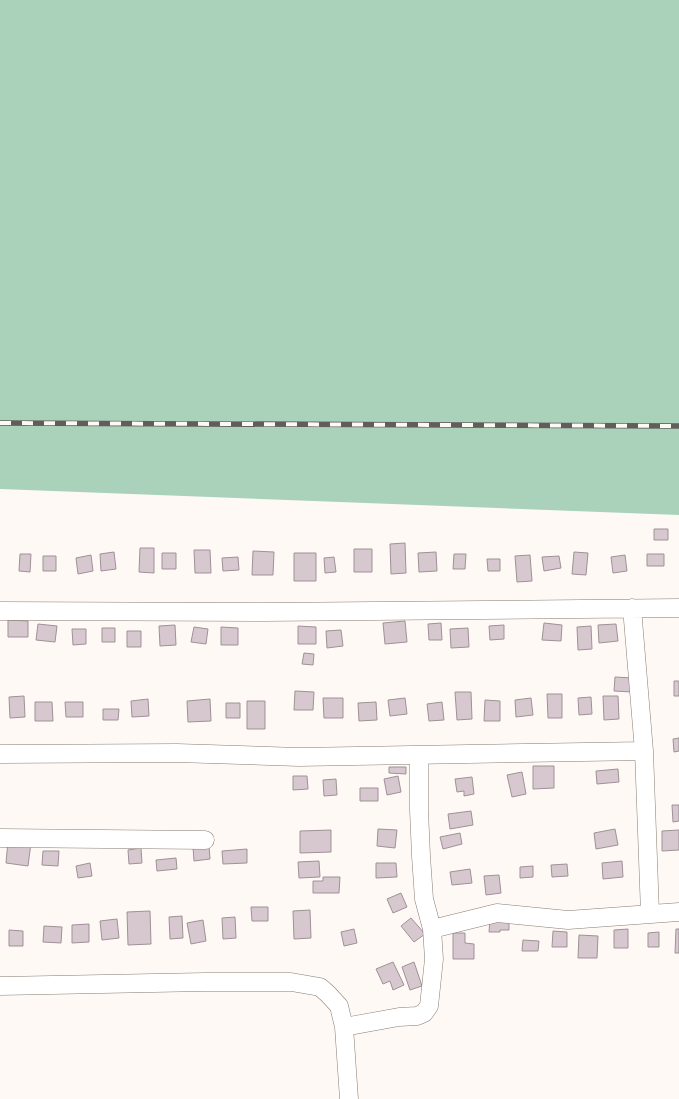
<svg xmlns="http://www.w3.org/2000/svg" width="679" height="1099" viewBox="0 0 679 1099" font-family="Raleway,sans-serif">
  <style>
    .green { fill: #aad2bb }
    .building { fill: #d7c8cf; stroke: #9f9197 }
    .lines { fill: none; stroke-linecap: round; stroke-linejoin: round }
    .street-casing { stroke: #887d74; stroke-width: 19 }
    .street { stroke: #fff; stroke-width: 18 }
    .rail-casing { stroke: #625d5a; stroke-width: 5.5 }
    .rail { stroke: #fef9f5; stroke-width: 4; stroke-dasharray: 11; stroke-linecap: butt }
  </style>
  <rect width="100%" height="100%" fill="#fef9f5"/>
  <path class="green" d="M0,0H679V515L0,489Z"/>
  <path class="building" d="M654,529H668V540H654Z
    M405,543L406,573L391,574L390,544Z
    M140,548H154V573L139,572Z
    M354,549H372V572H354Z
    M194,550H210L211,573H195Z
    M253,551L274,552L273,575H252Z
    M114,552L116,569L101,571L100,554Z
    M436,552L437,571L419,572L418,553Z
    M574,552L588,553L586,575L572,574Z
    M162,553H176V569H162Z
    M294,553H316V581H294Z
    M20,554H31L30,572L19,571Z
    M454,554H466L465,569H453Z
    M647,554H664V566H647Z
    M91,555L93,571L78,574L76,558Z
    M530,555L532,581L517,582L515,556Z
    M625,555L627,571L613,573L611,557Z
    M43,556H56V571H43Z
    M559,556L561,568L544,571L542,557Z
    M238,557L239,570L223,571L222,558Z
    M334,557L336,572L325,573L324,558Z
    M487,559H500V571H488Z
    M8,620L28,621V637H8Z
    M405,621L407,642L385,644L383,623Z
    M441,623L442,640H429L428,624Z
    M544,623L562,625L561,641L542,640Z
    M38,624L57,626L55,642L36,640Z
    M616,624L618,641L599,643L598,625Z
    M175,625L176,645L160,646L159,626Z
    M504,625V639L490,640L489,626Z
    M298,626L316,627V644H298Z
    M591,626L592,649L578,650L577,627Z
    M194,627L208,629L206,644L191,642Z
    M221,627L238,628V645H221Z
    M102,628H115V642H102Z
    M468,628L469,647L451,648L450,629Z
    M72,629H86V644L73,645Z
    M341,630L343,646L327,648L326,631Z
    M127,631H141V647H127Z
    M304,653L314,654L313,665L302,664Z
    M615,677L633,678L632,692L614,691Z
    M674,681H679V696H674Z
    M295,691L314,692L313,710H294Z
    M455,692H471L472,719L457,720Z
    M547,694H562V718H548Z
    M24,696L25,717L10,718L9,697Z
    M603,696H618L619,719L604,720Z
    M591,697L592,714L579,715L578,698Z
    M323,698H343V718H324Z
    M405,698L407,714L390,716L388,700Z
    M531,698L533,715L516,717L515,700Z
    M148,699L149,716L132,717L131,701Z
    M210,699L211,721L188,722L187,701Z
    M485,700L500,701V721H484Z
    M247,701H265V729H247Z
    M35,702H52L53,721H35Z
    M65,702H83V717H66Z
    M376,702L377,720L359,721L358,703Z
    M442,702L444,720L429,721L427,704Z
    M226,703H240V718H226Z
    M103,709H119L118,720H103Z
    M679,738V751L674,752L673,739Z
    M533,766H554V788L533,789Z
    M389,767H406V774L389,773Z
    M618,769L619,782L597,784L596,771Z
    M522,772L526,794L512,797L507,775Z
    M293,776H307L308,789L293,790Z
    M398,776L401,792L387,795L384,779Z
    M472,777L474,794L464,796V791L457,792L455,779Z
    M336,779L337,795L324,796L323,780Z
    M360,788H378V801H360Z
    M672,805H679V821L673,822Z
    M471,811L473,825L450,829L448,814Z
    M378,829L397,830L395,848L377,846Z
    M615,829L618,845L596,849L594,833Z
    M331,830V852L300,853V831Z
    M679,830V850L662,851V831Z
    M460,833L462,844L443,849L440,837Z
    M8,841L31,843L28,866L6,863Z
    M209,845L210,859L194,861L193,847Z
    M141,848L142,863L129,864L128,850Z
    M247,849V863L223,864L222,851Z
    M43,851H59L58,866L42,865Z
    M176,858L177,869L157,871L156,860Z
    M319,861L320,877L299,878L298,862Z
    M622,861L623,877L603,879L602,863Z
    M90,863L92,876L78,878L76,866Z
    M376,863H396L397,877L376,878Z
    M567,864L568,876L552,877L551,865Z
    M533,866V877L520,878V867Z
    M470,869L472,883L452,885L450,872Z
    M499,875L501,893L486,895L484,876Z
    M323,877H340L339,893H313V881H323Z
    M401,893L407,907L393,913L387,899Z
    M251,907H268V921H252Z
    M310,910L311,938L294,939L293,911Z
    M150,911L151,944L128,945L127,912Z
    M182,916L183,938L170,939L169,917Z
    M235,917L236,938L223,939L222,918Z
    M411,918L425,934L414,942L401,926Z
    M117,919L119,938L102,940L100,921Z
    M490,919L509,920V930H500V932H489Z
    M203,920L206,941L191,944L187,923Z
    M89,924V942L72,943V925Z
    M44,926L62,927L61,943L43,942Z
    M354,929L357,943L344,946L341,932Z
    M628,929V948H614V930Z
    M676,929H679V953H675Z
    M9,930L23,931V946H9Z
    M553,931L567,932V947H552Z
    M659,932V947H648V933Z
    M453,933H465V943L474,944V959H453Z
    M579,935L598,936L597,958H578Z
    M523,940L539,941L538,951H522Z
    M393,962L404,985L393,990L390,981L383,984L376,969Z
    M414,962L422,986L410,990L402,967Z"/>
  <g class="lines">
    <g class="street-casing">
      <path id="street" d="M632,608L644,751L650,913
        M0,611L265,612L679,608
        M0,754L177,753L299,757L644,751
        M0,838L205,840
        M432,929L497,913L568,920L679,912
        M0,986L205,982H291L320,987L328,994L339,1006L344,1027L349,1099
        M344,1027L399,1017L417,1016L424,1013L429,1006L434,959L432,929L424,899L421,856L419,810V755"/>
    </g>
    <use href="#street" class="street"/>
    <g class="rail-casing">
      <path id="rail" d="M0,423L679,426"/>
    </g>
    <use href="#rail" class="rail"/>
  </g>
</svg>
